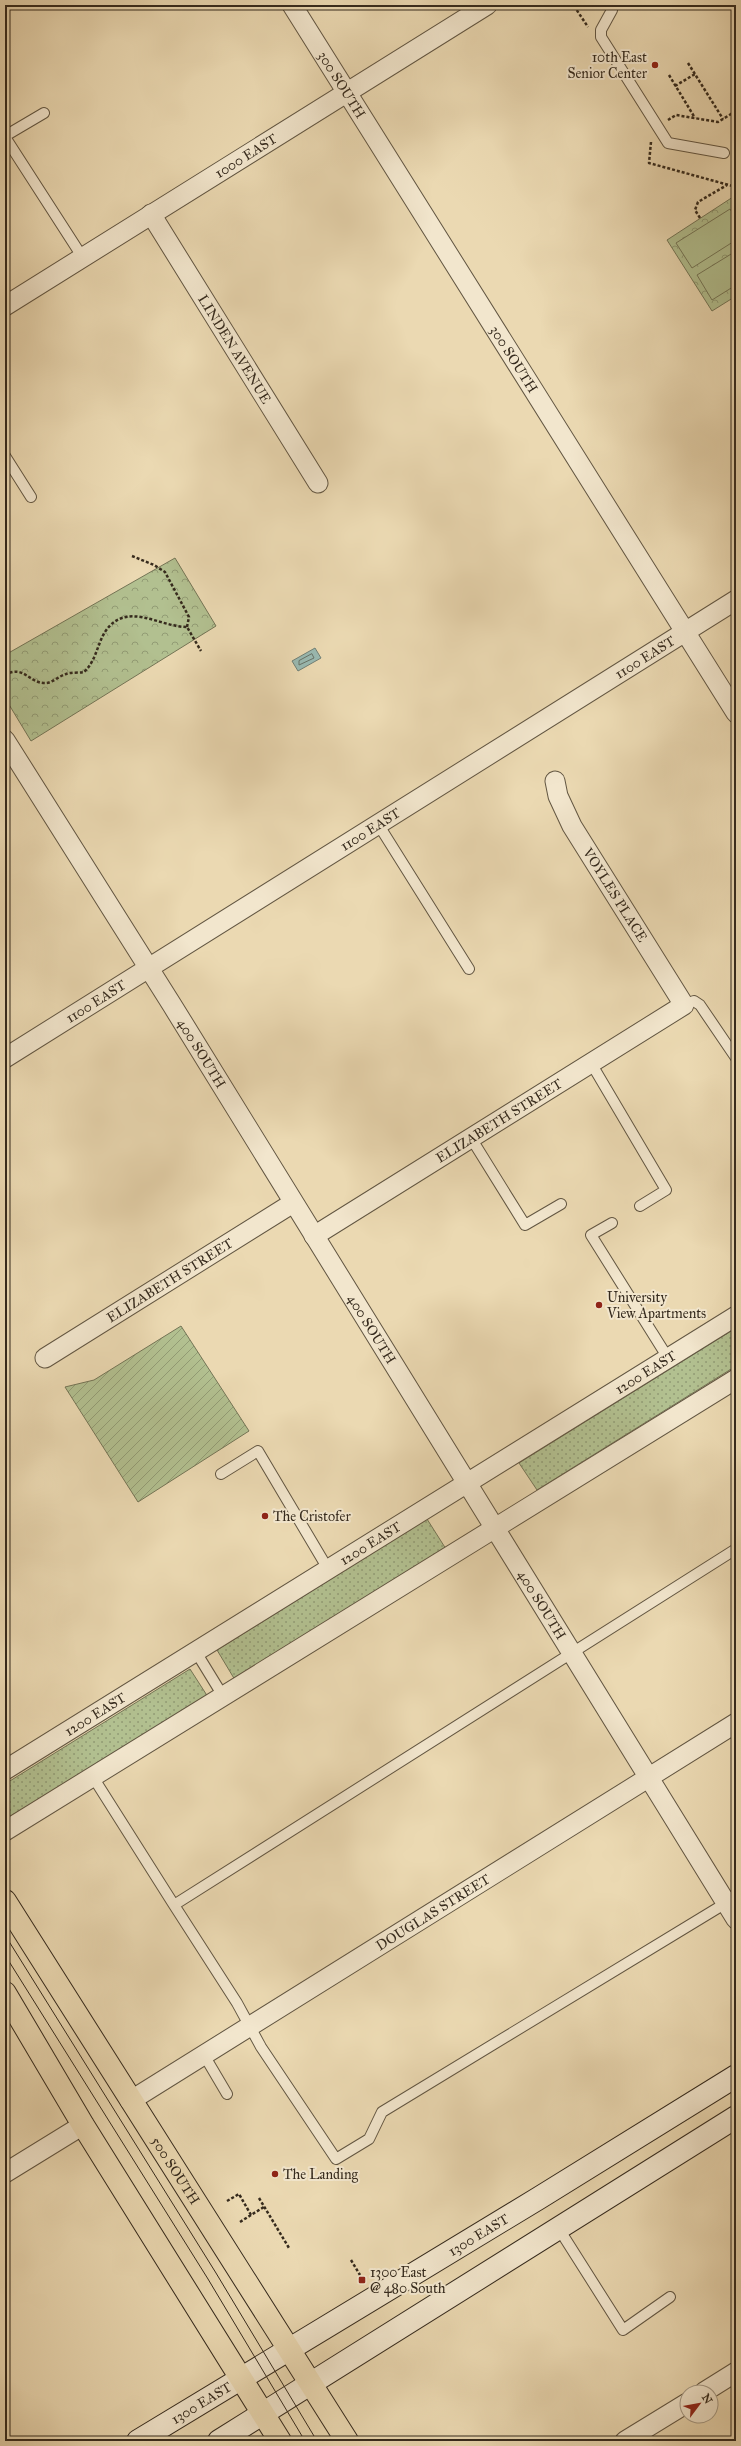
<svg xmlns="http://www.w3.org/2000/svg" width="741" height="2446" viewBox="0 0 741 2446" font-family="'IM FELL Great Primer',serif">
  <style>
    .grass { fill: url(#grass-dots); stroke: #747556 }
    .forest { fill: url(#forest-crowns); stroke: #747556 }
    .garden { fill: url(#garden-furrows); stroke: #747556 }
    .pitch { fill: #b2c090; stroke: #747556 }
    .water { fill: #99b9b1; stroke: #718076 }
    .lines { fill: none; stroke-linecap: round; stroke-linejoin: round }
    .shore { stroke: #677267; stroke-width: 1 }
    .lane-casing { stroke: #625642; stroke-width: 12 }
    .street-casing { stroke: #625642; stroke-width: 21 }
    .secondary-casing { stroke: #352a1d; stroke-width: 24 }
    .primary-casing { stroke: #352a1d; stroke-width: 24 }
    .path { stroke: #352a1d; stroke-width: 2.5; stroke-dasharray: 3 2; stroke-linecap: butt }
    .lane { stroke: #f2e6cd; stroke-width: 10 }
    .street { stroke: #f2e6cd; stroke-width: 19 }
    .secondary { stroke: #f2e6cd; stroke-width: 22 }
    .primary { stroke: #ebd9b2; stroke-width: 22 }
    .tram { stroke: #352a1d; stroke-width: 1 }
    .poi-dot { fill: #8f2418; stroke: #f2e6cd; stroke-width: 1.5 }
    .labels { text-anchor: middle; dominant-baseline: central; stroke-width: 4; stroke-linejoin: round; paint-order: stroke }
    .poi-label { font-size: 14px; fill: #352a1d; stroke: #f2e6cd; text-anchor: start }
    .street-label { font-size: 14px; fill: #352a1d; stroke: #f2e6cd }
  </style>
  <defs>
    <pattern id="grass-dots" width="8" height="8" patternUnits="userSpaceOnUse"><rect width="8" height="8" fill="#b2c090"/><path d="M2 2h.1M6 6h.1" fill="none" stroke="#929c75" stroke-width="1.8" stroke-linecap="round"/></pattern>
    <pattern id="forest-crowns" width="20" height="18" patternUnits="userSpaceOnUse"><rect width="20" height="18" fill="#b2c090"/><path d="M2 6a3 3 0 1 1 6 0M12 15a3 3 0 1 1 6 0" fill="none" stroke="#929c75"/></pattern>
    <pattern id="garden-furrows" width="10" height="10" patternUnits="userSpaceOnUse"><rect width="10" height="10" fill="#b2c090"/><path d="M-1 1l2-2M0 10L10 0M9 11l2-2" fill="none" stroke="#929c75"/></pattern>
  </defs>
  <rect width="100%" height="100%" fill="#ebd9b2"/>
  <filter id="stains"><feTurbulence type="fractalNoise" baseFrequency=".005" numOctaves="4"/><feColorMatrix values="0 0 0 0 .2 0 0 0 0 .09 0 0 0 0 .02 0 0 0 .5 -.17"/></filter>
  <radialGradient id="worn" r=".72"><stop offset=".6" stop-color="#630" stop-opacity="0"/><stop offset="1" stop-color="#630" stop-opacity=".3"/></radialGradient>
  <path class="grass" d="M736,1328V1366L537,1490L519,1463Z
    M427,1519L446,1549L235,1680L217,1650Z
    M190,1669L208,1697L5,1824V1784Z"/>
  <path class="forest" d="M736,195V296L712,311L667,240Z
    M175,558L216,626L31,741L5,698V655Z"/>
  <path class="garden" d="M181,1326L249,1431L138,1502L65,1387L94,1380Z"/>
  <path class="pitch" d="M730,209L736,219V240L692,268L676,243Z
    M736,251V285L712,300L697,275Z"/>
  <path class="water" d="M315,648L321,658L298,671L292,661Z"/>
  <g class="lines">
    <path class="shore" d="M312,654L314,658L299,665V661Z"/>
    <g class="lane-casing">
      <path id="lane" d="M611,5L612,10L601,30V37L668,143L724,153
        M5,136L44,113
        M5,137L83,258
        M5,456L31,497
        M378,824L469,969
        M684,1005L694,1001L700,1005L736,1058
        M591,1063L666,1190L640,1206
        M471,1138L525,1225L561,1204
        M612,1223L591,1235L668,1358
        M221,1474L258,1451L328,1569
        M196,1652L223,1696
        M93,1777L174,1905L736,1549
        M174,1905L237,2003L261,2047L336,2159L369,2139L382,2112L726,1903L736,1894
        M204,2055L227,2094
        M559,2229L623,2330L670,2297"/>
    </g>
    <g class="street-casing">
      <g id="street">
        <path id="s1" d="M292,5L736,713"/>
        <path id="s2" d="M151,214L318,483"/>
        <path id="s3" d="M5,306L487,5"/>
        <path id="s4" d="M5,740L172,1005L736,1919"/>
        <path id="s5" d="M5,1058L736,600"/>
        <path id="s6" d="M314,1236L684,1005L572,826L558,796L555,781"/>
        <path id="s7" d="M45,1358L293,1203"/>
        <path id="s8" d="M5,1770L736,1316"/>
        <path d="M5,1831L736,1379"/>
        <path id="s9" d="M130,2101L736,1723"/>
        <path d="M5,2173L83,2125"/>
        <path d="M704,2392L736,2372"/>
        <path d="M625,2441L687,2403"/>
      </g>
    </g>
    <g class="secondary-casing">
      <g id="secondary">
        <path id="s10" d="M138,2441L539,2198L736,2076"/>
        <path d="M219,2441L736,2117"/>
      </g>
    </g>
    <g class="primary-casing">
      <g id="primary">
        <path id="s11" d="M5,1901L347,2441"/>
        <path d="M5,1993L83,2125L280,2441"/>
      </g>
    </g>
    <path class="path" d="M574,6L588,27
      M688,63L723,119
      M669,75L695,118
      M675,86L695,74
      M668,120L676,115L718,122L736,111
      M651,142L649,163L736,187
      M700,218L695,210L698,202L727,185
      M132,556L154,565L165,572L189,617L187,627
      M5,675C24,664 29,684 46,683C52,683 59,676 66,674C71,672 79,673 84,672C96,661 97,645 105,632C126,600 159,627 187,627L201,651
      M259,2198L289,2248
      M227,2201L239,2194L251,2215L264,2207
      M240,2222L251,2215
      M351,2260L360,2275"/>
    <use href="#lane" class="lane"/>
    <use href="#street" class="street"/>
    <use href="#secondary" class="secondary"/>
    <use href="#primary" class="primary"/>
    <path class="tram" d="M5,1935L216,2273L317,2441
      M5,1955L208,2279L305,2441"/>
  </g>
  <g class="poi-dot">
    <circle cx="655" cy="65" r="4"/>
    <circle cx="599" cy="1305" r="4"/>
    <circle cx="265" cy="1516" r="4"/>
    <circle cx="275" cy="2174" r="4"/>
    <rect x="358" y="2276" width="8" height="8" rx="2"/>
  </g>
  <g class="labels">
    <g class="poi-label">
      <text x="647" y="57" text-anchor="end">10th East<tspan x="647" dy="16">Senior Center</tspan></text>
      <text x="607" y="1297">University<tspan x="607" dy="16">View Apartments</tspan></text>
      <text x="273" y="1516">The Cristofer</text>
      <text x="283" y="2174">The Landing</text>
      <text x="370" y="2272">1300 East<tspan x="370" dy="16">@ 480 South</tspan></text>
    </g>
    <g class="street-label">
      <text stroke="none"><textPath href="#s1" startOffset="94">300 SOUTH</textPath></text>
      <text stroke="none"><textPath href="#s3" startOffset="284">1000 EAST</textPath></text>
      <text stroke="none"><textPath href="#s2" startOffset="159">LINDEN AVENUE</textPath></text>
      <text stroke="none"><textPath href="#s1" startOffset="418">300 SOUTH</textPath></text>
      <text stroke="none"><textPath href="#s5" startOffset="755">1100 EAST</textPath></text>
      <text stroke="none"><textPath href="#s5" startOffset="431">1100 EAST</textPath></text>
      <text transform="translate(615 895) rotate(58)">VOYLES PLACE</text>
      <text stroke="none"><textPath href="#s5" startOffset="107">1100 EAST</textPath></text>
      <text stroke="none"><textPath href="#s4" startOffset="370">400 SOUTH</textPath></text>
      <text stroke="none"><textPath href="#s6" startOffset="218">ELIZABETH STREET</textPath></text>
      <text stroke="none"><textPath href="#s7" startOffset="147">ELIZABETH STREET</textPath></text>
      <text stroke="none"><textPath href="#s4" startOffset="694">400 SOUTH</textPath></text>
      <text stroke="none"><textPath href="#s8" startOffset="754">1200 EAST</textPath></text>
      <text stroke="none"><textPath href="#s8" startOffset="430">1200 EAST</textPath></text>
      <text stroke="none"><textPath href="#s4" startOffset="1018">400 SOUTH</textPath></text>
      <text stroke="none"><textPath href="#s8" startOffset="106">1200 EAST</textPath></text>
      <text stroke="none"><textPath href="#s9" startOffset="357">DOUGLAS STREET</textPath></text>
      <text stroke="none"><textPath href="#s11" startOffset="319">500 SOUTH</textPath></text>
      <text stroke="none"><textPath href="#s10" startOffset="398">1300 EAST</textPath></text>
      <text stroke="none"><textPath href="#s10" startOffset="74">1300 EAST</textPath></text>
    </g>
  </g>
  <rect width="741" height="2446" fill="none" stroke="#ebd9b2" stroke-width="20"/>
  <rect x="6" y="6" width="729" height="2434" fill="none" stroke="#352a1d" stroke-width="2"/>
  <rect x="10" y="10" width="721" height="2426" fill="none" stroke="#352a1d"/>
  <g transform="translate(699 2404) rotate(58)"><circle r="19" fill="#f2e6cd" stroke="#a69b87"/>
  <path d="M0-3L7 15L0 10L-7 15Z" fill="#8f2418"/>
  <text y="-6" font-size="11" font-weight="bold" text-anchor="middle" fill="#352a1d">N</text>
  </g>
  <rect width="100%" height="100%" filter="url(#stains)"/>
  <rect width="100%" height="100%" fill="url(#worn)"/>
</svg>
